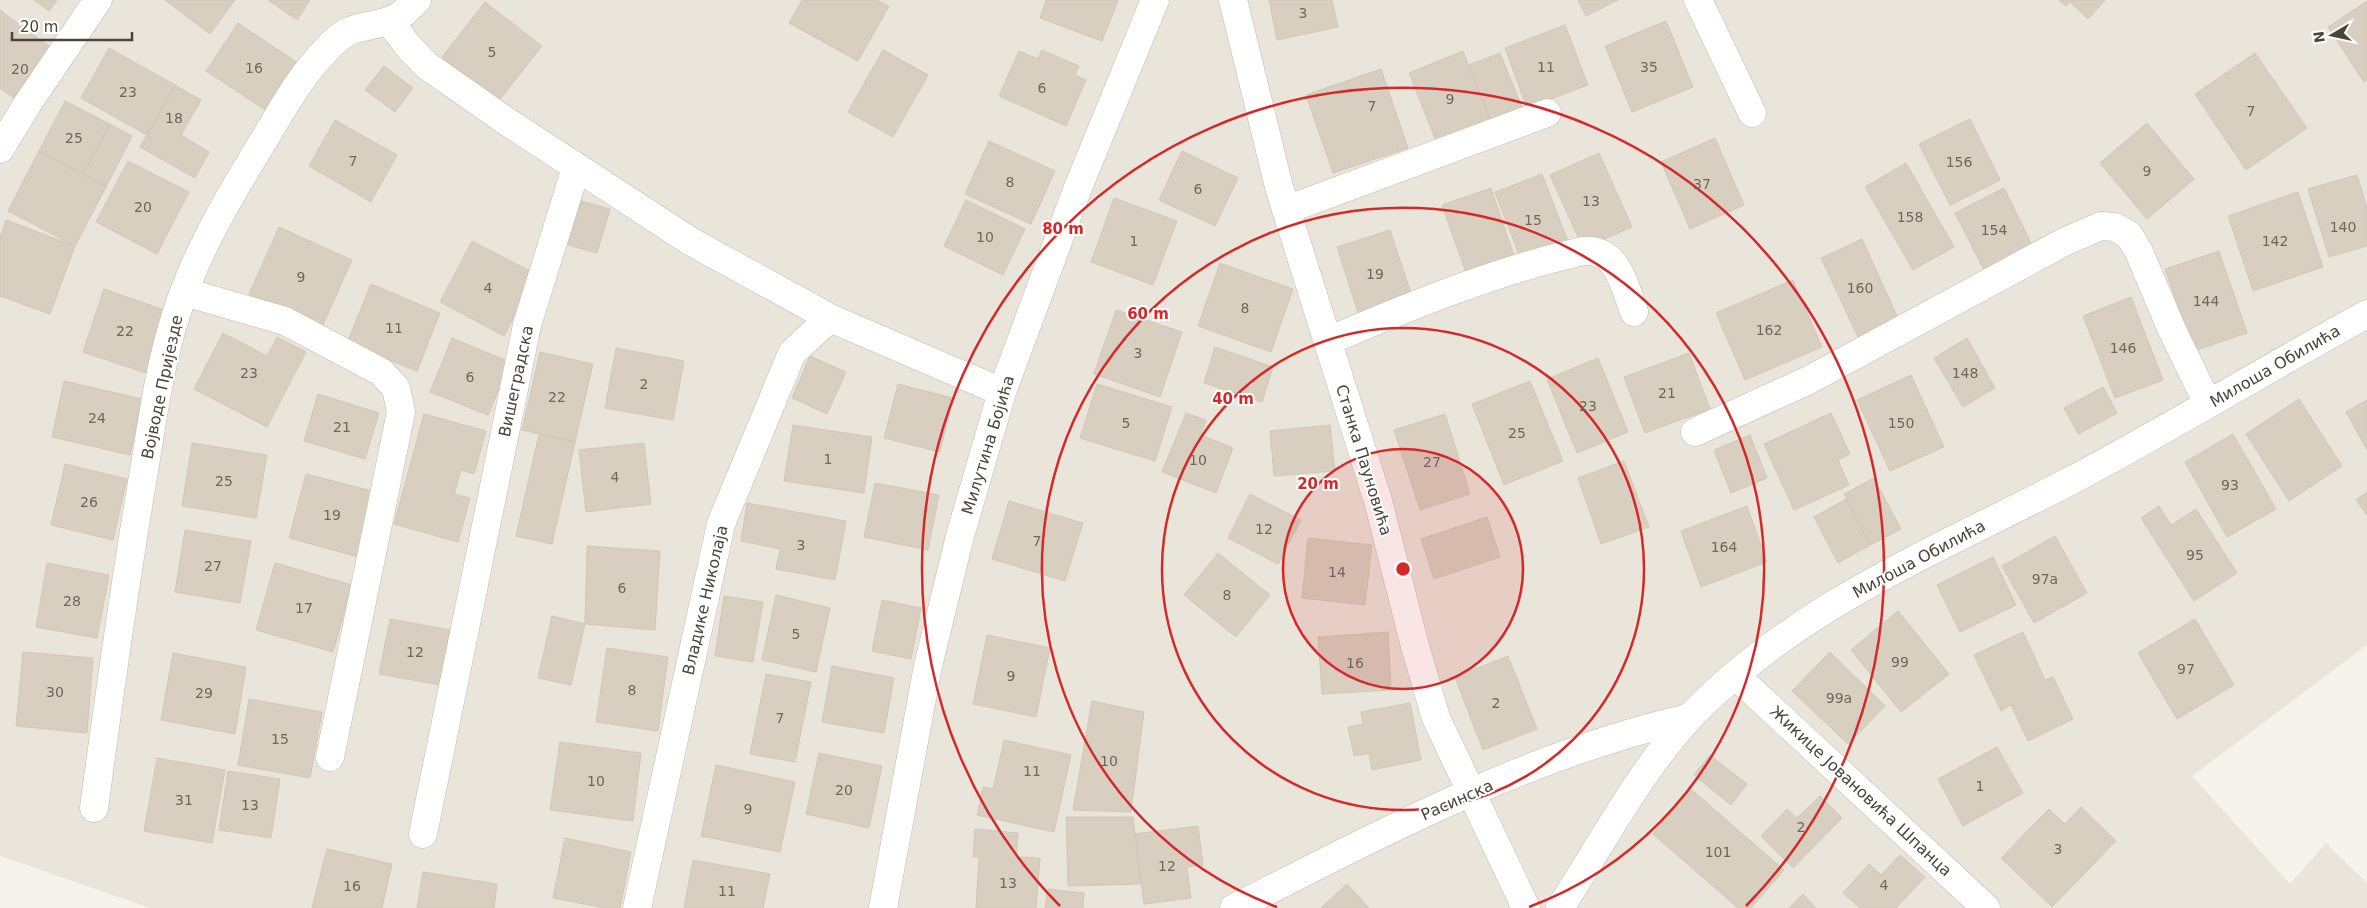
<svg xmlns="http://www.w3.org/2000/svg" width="2367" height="908" viewBox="0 0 2367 908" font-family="'DejaVu Sans',sans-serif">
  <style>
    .residential { fill: #eae5da }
    .building { fill: #d8cfc1; stroke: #d3c7b4 }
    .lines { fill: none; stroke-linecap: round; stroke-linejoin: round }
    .minor-casing { stroke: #c2bbae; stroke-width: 29 }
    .minor { stroke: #fff; stroke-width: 28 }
    .ring { fill: none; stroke: #d62828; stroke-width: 2.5 }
    .labels { text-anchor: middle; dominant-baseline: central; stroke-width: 4; stroke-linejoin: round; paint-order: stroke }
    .number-label { font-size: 14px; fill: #6e675b }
    .street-label { font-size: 16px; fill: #4b4439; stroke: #fff }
    .centre { fill: #d62828; stroke: #fff; stroke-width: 2.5 }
    .ring-label { font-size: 15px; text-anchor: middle; font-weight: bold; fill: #d62828; stroke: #fff; stroke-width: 4; stroke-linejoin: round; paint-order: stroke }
  </style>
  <rect width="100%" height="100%" fill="#f6f3ec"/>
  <path class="residential" d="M0,0H2367V645L2192,776L2290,884L2326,843L2367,883V908H150L0,856Z"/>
  <path class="building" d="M34,0H57L49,11Z
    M165,0H235L210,34Z
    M268,0H310L297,20Z
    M802,0H877L889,6L858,61L789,23Z
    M1046,0H1116L1118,1L1102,41L1040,18Z
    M1269,0H1332L1338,27L1277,40Z
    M1578,0H1618L1586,16Z
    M2059,0H2105L2088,19L2070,2L2066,6Z
    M2367,1V80L2364,82L2328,27Z
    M485,2L542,46L498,102L442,57Z
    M0,10L54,50L17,100L0,88Z
    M1666,21L1693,87L1632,112L1605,46Z
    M238,23L301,65L270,113L206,71Z
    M1565,25L1588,85L1527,108L1505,48Z
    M109,48L175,85L147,135L81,98Z
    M883,50L928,75L893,137L848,112Z
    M1042,50L1079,66L1075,75L1086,80L1066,126L999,96L1019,51L1038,59Z
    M1463,51L1492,124L1438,146L1409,73Z
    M1500,53L1524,112L1492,124L1469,65Z
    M2255,53L2307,128L2246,170L2195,94Z
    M384,66L413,88L395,112L365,90Z
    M1381,69L1408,148L1333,173L1306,95Z
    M175,85L201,100L181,135L209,152L195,178L140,147Z
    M65,101L110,124L83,174L39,151Z
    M1970,119L2000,180L1950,205L1919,144Z
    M335,120L397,155L371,202L309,166Z
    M2147,123L2194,179L2147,219L2100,163Z
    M110,124L132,136L106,187L83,174Z
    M1715,138L1744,205L1690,229L1661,162Z
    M989,141L1055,171L1031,224L965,194Z
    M39,151L106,187L75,246L8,211Z
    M1182,151L1238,178L1215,226L1159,200Z
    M1599,153L1632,227L1583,248L1550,175Z
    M128,161L189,192L157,254L96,222Z
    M1906,163L1954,247L1913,270L1865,187Z
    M1542,174L1570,247L1523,265L1495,192Z
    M2357,175L2367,208V246L2329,257L2308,189Z
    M1491,188L1518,267L1470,284L1442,205Z
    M2004,188L2033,247L1985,272L1955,213Z
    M2298,192L2323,267L2253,291L2228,216Z
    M1114,198L1177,221L1153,285L1091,262Z
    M966,200L1025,229L1003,275L944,246Z
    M581,201L610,209L597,253L568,245Z
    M6,220L75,246L50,314L0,296V238Z
    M279,227L352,260L322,327L249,294Z
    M1390,230L1414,302L1360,319L1337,247Z
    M1862,239L1898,318L1858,337L1821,258Z
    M472,241L536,274L504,336L440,302Z
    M2219,251L2247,333L2194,351L2165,269Z
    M1220,263L1293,289L1271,352L1198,326Z
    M1793,280L1822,347L1745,380L1716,313Z
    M371,284L440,313L417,371L347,343Z
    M104,289L167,311L146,373L83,352Z
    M2131,297L2163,380L2115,398L2083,316Z
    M1116,310L1182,332L1160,397L1094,374Z
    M223,333L267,356L277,337L306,352L267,427L194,389Z
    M452,338L510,362L488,415L430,392Z
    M1967,338L1995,388L1963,407L1934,358Z
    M1215,347L1273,367L1262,402L1204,383Z
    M616,348L684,361L673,420L605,408Z
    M540,352L593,364L575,442L522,430Z
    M1689,353L1710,409L1645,433L1624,377Z
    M810,356L846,372L827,414L792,398Z
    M1598,358L1628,432L1577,453L1547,379Z
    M1911,375L1944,447L1890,471L1857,400Z
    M64,381L142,399L130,455L52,437Z
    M1530,381L1563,461L1504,485L1472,404Z
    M898,384L953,398L940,452L884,438Z
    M1097,384L1172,407L1155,461L1080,438Z
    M2103,387L2117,413L2078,434L2064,408Z
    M318,394L379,413L365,459L304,441Z
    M2299,399L2342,466L2289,501L2246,434Z
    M2367,400V450L2346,412Z
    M1186,413L1206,420L1201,435L1233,448L1216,493L1162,472Z
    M1831,413L1850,454L1838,460L1849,485L1794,510L1764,444Z
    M424,414L486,431L474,474L461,470L454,494L470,498L458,542L394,524Z
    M1445,414L1470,494L1420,510L1394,430Z
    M793,425L872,437L864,493L784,481Z
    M1330,425L1335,471L1274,476L1270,431Z
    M539,434L575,442L552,544L516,536Z
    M2233,434L2276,509L2227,537L2185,462Z
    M1750,435L1767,478L1731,493L1714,450Z
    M192,443L267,455L256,518L182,506Z
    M644,443L651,504L586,512L579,450Z
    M1624,461L1649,527L1601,544L1578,478Z
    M65,464L127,479L113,540L51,525Z
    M306,474L376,492L359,557L289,538Z
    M1874,478L1901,529L1870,545L1844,494Z
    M875,483L939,495L928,550L864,537Z
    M2367,492V515L2356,500Z
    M1250,494L1301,520L1278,564L1228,538Z
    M1846,499L1870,545L1838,563L1814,517Z
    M1009,501L1083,523L1065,581L992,559Z
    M747,503L846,521L835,580L776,569L780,549L741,541Z
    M1747,506L1767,562L1701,587L1681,531Z
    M2159,506L2171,525L2196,509L2237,573L2194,601L2141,518Z
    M1487,517L1500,557L1434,579L1421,539Z
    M185,530L251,541L240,603L175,592Z
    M2055,536L2087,593L2034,623L2002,566Z
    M1308,538L1372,545L1365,605L1302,598Z
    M587,546L660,551L655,630L585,624Z
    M1218,553L1270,595L1236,637L1184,595Z
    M1993,557L2016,605L1960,632L1937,585Z
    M47,563L109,575L97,638L36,627Z
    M275,563L352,585L333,652L256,630Z
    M776,595L830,608L816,672L762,660Z
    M724,596L763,602L753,662L715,656Z
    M882,600L921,608L911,659L872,651Z
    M1898,611L1949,674L1901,712L1851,650Z
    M552,616L585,624L571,685L538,678Z
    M390,619L450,630L440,685L379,674Z
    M2195,619L2234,685L2177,719L2138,653Z
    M1388,632L1391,690L1322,694L1318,637Z
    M2023,632L2045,680L2053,677L2073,719L2028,741L2011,705L2001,711L1974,655Z
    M987,635L1050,648L1036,717L973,704Z
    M607,648L668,657L658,731L596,722Z
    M23,652L93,658L87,733L16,726Z
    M1830,652L1885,706L1848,744L1792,691Z
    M173,653L246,667L235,734L161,720Z
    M1508,656L1537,729L1483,750L1455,677Z
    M832,666L894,678L884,733L822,722Z
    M766,674L811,682L795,762L750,754Z
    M249,699L322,712L310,778L238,765Z
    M1092,701L1144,712L1131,812L1073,810Z
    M1410,703L1421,760L1372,770L1369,753L1354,756L1348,727L1363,724L1361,712Z
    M1004,740L1071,755L1054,832L977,815L983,787L993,789Z
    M560,742L641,753L633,821L550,810Z
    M1997,747L2023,793L1963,826L1938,779Z
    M819,753L882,766L869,828L806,814Z
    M1710,755L1747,784L1731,805L1694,775Z
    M157,758L225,770L212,843L144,831Z
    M716,765L795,782L780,852L701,836Z
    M228,771L280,779L271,838L219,830Z
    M1691,789L1784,870L1751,908H1738L1653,834Z
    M1820,796L1842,818L1793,868L1761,836L1787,809L1797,818Z
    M2081,807L2116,841L2052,907L2001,858L2049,809L2065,824Z
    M1066,817H1133L1141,884L1068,886Z
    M1198,826L1203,865L1187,867L1191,898L1144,904L1135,834Z
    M975,829L1018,833L1016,857L1040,858L1036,908H976L979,857H973Z
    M565,838L631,852L620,908H605L553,898Z
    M327,849L392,864L382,908H312Z
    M1900,855L1925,877L1896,908H1860L1843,893L1869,864L1881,875Z
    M693,860L770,874L763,908H684Z
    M423,872L497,884L494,908H417Z
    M1347,884L1369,908H1321Z
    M1048,889L1084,893L1083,908H1045Z
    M1803,894L1816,908H1789Z"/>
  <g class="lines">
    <g class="minor-casing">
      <path id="minor" d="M1233,0L1279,187L1378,501L1415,646L1436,718L1526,908
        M1698,0L1752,113
        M389,21L408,46L426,65L506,121L690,241L830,318L1002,392
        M0,149L28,103L98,0
        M1286,210L1547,113
        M185,292L285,321L381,372L396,388L401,412L330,757
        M1328,341C1410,306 1495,271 1583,251C1618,248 1624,285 1634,312
        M1695,432L1809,380L2064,242L2101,226L2115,227L2129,235L2139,252L2172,330L2208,404
        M1735,675L1986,908
        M94,808C109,697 124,587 143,477C152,423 159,367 176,315C195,254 229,197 262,143C282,110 300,76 327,49C350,24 359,30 388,21C400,18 408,9 417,0
        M423,834L527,325L576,168
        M637,908L721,524L792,353L830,318
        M883,908L928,666L960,536L1002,392L1077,190L1155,0
        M1234,908C1380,834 1529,754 1689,718
        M1560,908C1601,845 1639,772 1690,717C1796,606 1938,550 2072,480C2172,427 2268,368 2367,314"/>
    </g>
    <use href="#minor" class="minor"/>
  </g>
  <circle cx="1403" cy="569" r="120" fill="#d62828" fill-opacity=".12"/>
  <g class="ring">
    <circle cx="1403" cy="569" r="120"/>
    <circle cx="1403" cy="569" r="241"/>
    <path d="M1277 907A361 361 0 1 1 1529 907"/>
    <path d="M1060 906A481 481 0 1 1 1746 906"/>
  </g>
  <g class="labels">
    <g class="number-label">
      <text x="1303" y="13">3</text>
      <text x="492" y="52">5</text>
      <text x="1546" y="67">11</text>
      <text x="1649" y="67">35</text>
      <text x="254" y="68">16</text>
      <text x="20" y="69">20</text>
      <text x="1042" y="88">6</text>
      <text x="128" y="92">23</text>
      <text x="1450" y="99">9</text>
      <text x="1372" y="106">7</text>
      <text x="2251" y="111">7</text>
      <text x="174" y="118">18</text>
      <text x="74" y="138">25</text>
      <text x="353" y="161">7</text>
      <text x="1959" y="162">156</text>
      <text x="2147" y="171">9</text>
      <text x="1010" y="182">8</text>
      <text x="1702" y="184">37</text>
      <text x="1198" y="189">6</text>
      <text x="1591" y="201">13</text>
      <text x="143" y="207">20</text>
      <text x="1910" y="217">158</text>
      <text x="1533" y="220">15</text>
      <text x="2343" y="227">140</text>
      <text x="1994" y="230">154</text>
      <text x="985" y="237">10</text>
      <text x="1134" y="241">1</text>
      <text x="2275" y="241">142</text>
      <text x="1375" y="274">19</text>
      <text x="301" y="277">9</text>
      <text x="488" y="288">4</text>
      <text x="1860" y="288">160</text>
      <text x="2206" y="301">144</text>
      <text x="1245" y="308">8</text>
      <text x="394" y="328">11</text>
      <text x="1769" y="330">162</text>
      <text x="125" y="331">22</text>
      <text x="2123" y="348">146</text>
      <text x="1138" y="353">3</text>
      <text x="249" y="373">23</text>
      <text x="1965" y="373">148</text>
      <text x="470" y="377">6</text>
      <text x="644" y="384">2</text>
      <text x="1667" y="393">21</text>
      <text x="557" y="397">22</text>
      <text x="1588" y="406">23</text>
      <text x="97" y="418">24</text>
      <text x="1126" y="423">5</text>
      <text x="1901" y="423">150</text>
      <text x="342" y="427">21</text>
      <text x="1517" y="433">25</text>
      <text x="828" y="459">1</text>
      <text x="1198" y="460">10</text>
      <text x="1432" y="462">27</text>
      <text x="615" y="477">4</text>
      <text x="224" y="481">25</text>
      <text x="2230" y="485">93</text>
      <text x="89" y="502">26</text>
      <text x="332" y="515">19</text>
      <text x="1264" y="529">12</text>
      <text x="1037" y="541">7</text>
      <text x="801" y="545">3</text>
      <text x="1724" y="547">164</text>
      <text x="2195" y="555">95</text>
      <text x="213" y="566">27</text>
      <text x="1337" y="572">14</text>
      <text x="2045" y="579">97a</text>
      <text x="622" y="588">6</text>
      <text x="1227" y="595">8</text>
      <text x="72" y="601">28</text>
      <text x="304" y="608">17</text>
      <text x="796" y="634">5</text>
      <text x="415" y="652">12</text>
      <text x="1900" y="662">99</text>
      <text x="1355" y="663">16</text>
      <text x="2186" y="669">97</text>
      <text x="1011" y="676">9</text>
      <text x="632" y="690">8</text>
      <text x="55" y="692">30</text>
      <text x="204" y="693">29</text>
      <text x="1839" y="698">99a</text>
      <text x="1496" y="703">2</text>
      <text x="780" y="718">7</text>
      <text x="280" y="739">15</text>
      <text x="1109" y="761">10</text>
      <text x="1032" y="771">11</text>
      <text x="596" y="781">10</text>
      <text x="1980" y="786">1</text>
      <text x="844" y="790">20</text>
      <text x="184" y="800">31</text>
      <text x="250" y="805">13</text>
      <text x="748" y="809">9</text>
      <text x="1801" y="827">2</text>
      <text x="2058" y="849">3</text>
      <text x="1718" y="852">101</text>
      <text x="1167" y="866">12</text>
      <text x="1008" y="883">13</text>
      <text x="1884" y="885">4</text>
      <text x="352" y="886">16</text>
      <text x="727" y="891">11</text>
    </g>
    <g class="street-label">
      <text transform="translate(2275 366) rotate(-30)">Милоша Обилића</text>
      <text transform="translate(516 381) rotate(-78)">Вишеградска</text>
      <text transform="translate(162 387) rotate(-78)">Војводе Пријезде</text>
      <text transform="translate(988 445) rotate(-73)">Милутина Бојића</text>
      <text transform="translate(1364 460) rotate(73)">Станка Пауновића</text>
      <text transform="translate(1919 559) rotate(-28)">Милоша Обилића</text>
      <text transform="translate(705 600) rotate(-77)">Владике Николаја</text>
      <text transform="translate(1861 791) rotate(43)">Жикице Јовановића Шпанца</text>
      <text transform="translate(1457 800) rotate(-24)">Расинска</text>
    </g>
  </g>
  <circle cx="1403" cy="569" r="8" class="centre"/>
  <g class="ring-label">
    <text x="1063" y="234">80 m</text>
    <text x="1148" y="319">60 m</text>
    <text x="1233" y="404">40 m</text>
    <text x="1318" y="489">20 m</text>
  </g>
  <g transform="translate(2332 35) rotate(261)" stroke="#ffffff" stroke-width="4" paint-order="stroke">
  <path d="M0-4L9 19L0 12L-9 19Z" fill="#4b4439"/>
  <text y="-8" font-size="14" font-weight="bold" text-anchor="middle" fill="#4b4439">N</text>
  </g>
  <path d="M12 32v8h120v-8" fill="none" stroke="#4b4439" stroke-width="2.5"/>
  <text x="20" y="32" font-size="15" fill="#4b4439" stroke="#ffffff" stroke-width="4" paint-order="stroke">20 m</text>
</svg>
